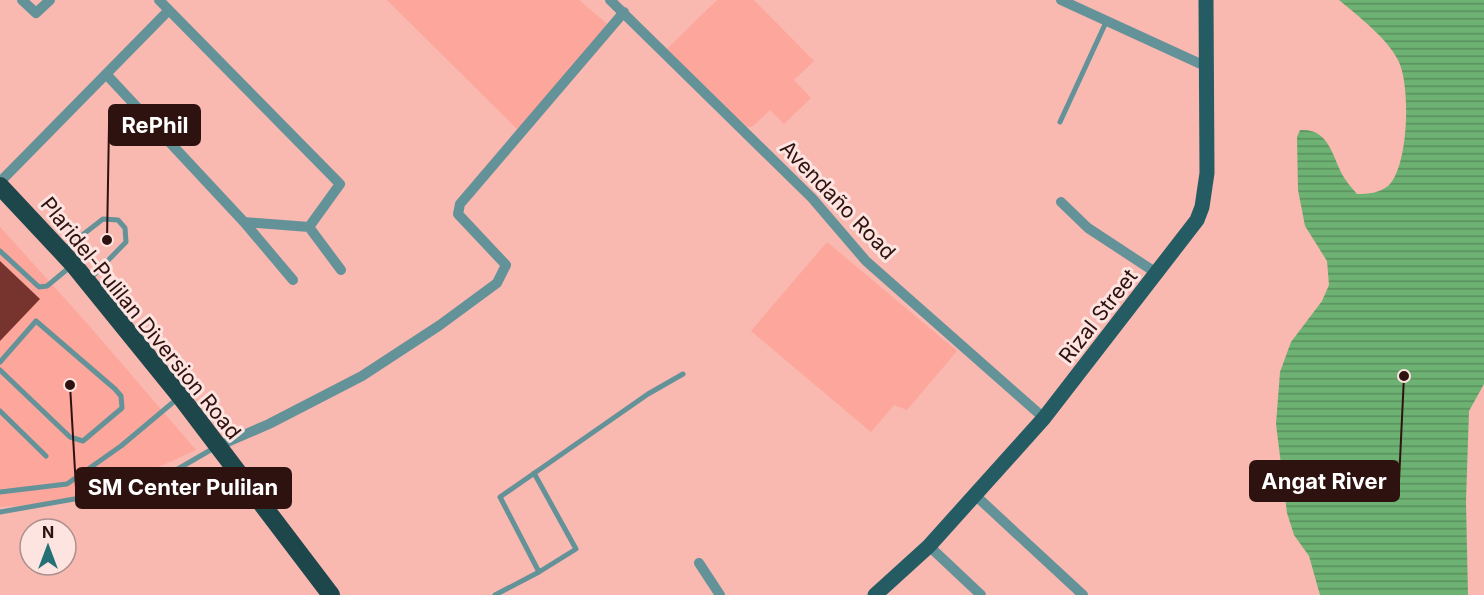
<svg xmlns="http://www.w3.org/2000/svg" width="1484" height="595" viewBox="0 0 1484 595" font-family="Inter,sans-serif">
  <style>
    .built { fill: #fda69c }
    .water { fill: url(#water-rules) }
    .building { fill: #77342f }
    .lines { fill: none; stroke-linecap: round; stroke-linejoin: round }
    .lane { stroke: #639298; stroke-width: 5 }
    .street { stroke: #639298; stroke-width: 10 }
    .primary { stroke: #255c63; stroke-width: 15 }
    .highway { stroke: #1e474c; stroke-width: 18 }
    .labels { text-anchor: middle; dominant-baseline: central; stroke-width: 6; stroke-linejoin: round; paint-order: stroke }
    .street-label { font-size: 21px; fill: #2e120f; stroke: #fee4e1 }
    .leader { fill: none; stroke: #2e120f; stroke-width: 2 }
    .callout-dot { fill: #2e120f; stroke: #fee4e1; stroke-width: 2 }
    .callout { fill: #2e120f; stroke: #2e120f; stroke-width: 2 }
    .callout-label { font-size: 22px; text-anchor: middle; font-weight: bold; fill: #fff }
  </style>
  <defs>
    <pattern id="water-rules" width="6" height="5" patternUnits="userSpaceOnUse" patternTransform="scale(1.5)"><rect width="6" height="5" fill="#6db273"/><path d="M0 2.5h6" fill="none" stroke="#5a8f5d"/></pattern>
  </defs>
  <rect width="100%" height="100%" fill="#f9b8b0"/>
  <path class="built" d="M387,0H579L612,28L518,130Z
    M717,0H754L814,61L794,80L811,98L784,124L770,110L752,127L736,126L664,52Z
    M0,227L85,321L196,450L84,501L0,507Z
    M827,242L957,351L907,410L894,405L871,432L751,331Z"/>
  <path class="water" d="M1339,0H1484V384L1469,411L1466,501L1468,595H1320L1309,556L1294,535L1287,513L1276,424L1280,372L1291,342L1322,301L1329,285L1327,261L1305,226L1298,190L1297,137L1300,130C1331,128 1332,159 1345,179C1349,185 1353,189 1357,194C1369,194 1379,193 1388,186C1409,167 1411,84 1398,60C1387,38 1358,16 1339,0Z"/>
  <path class="building" d="M0,261L40,299L0,341Z"/>
  <g class="lines">
    <path class="lane" d="M1060,122L1107,20
      M63,250L103,219L118,220L125,228L126,242L89,280
      M0,251L39,287L47,286L70,267
      M0,362L36,321L115,389L121,396L122,408L83,441L70,437L0,370
      M0,411L46,456
      M534,473L576,549L539,572
      M0,492L67,484L121,446L177,399
      M0,512L120,491L164,477L214,448
      M495,595L539,572L500,497L648,394L683,374"/>
    <path class="street" d="M22,0L36,13L50,0
      M159,0L340,184L309,227L244,222
      M610,0L812,198L866,261L1044,418
      M1061,0L1205,66
      M106,74L244,222L293,280
      M0,182L169,10
      M1061,202L1088,228L1158,274
      M309,227L341,270
      M218,446L269,424L362,376L440,325L497,283L506,265L458,214L460,204L624,12
      M975,495L1083,595
      M929,546L981,595
      M699,563L720,595"/>
    <path class="primary" d="M875,595L929,546L1044,418L1197,220L1202,207L1207,173L1206,0"/>
    <path class="highway" d="M0,186L73,264L180,396L331,595"/>
  </g>
  <g class="labels">
    <g class="street-label">
      <text transform="translate(838 200) rotate(46)">Avendaño Road</text>
      <text transform="translate(1098 316) rotate(-52)">Rizal Street</text>
      <text transform="translate(141 318) rotate(51)">Plaridel-Pulilan Diversion Road</text>
    </g>
  </g>
  <path class="leader" d="M107 240L109 125M1404 376L1399 481M70 385L76 488"/>
  <g class="callout-dot">
    <circle cx="107" cy="240" r="6"/>
    <circle cx="1404" cy="376" r="6"/>
    <circle cx="70" cy="385" r="6"/>
  </g>
  <g class="callout">
    <rect x="109" y="105" width="91" height="40" rx="6"/>
    <rect x="1250" y="461" width="149" height="40" rx="6"/>
    <rect x="76" y="468" width="215" height="40" rx="6"/>
  </g>
  <g class="callout-label">
    <text x="155" y="133">RePhil</text>
    <text x="1324" y="489">Angat River</text>
    <text x="183" y="495">SM Center Pulilan</text>
  </g>
  <g transform="translate(48 547)"><circle r="28" fill="#fee4e1" stroke="#ab908d" stroke-width="1.5"/>
  <path d="M0-4.5L10 22L0 15L-10 22Z" fill="#256f77"/>
  <text y="-9" font-size="16" font-weight="bold" text-anchor="middle" fill="#2e120f">N</text>
  </g>
</svg>
